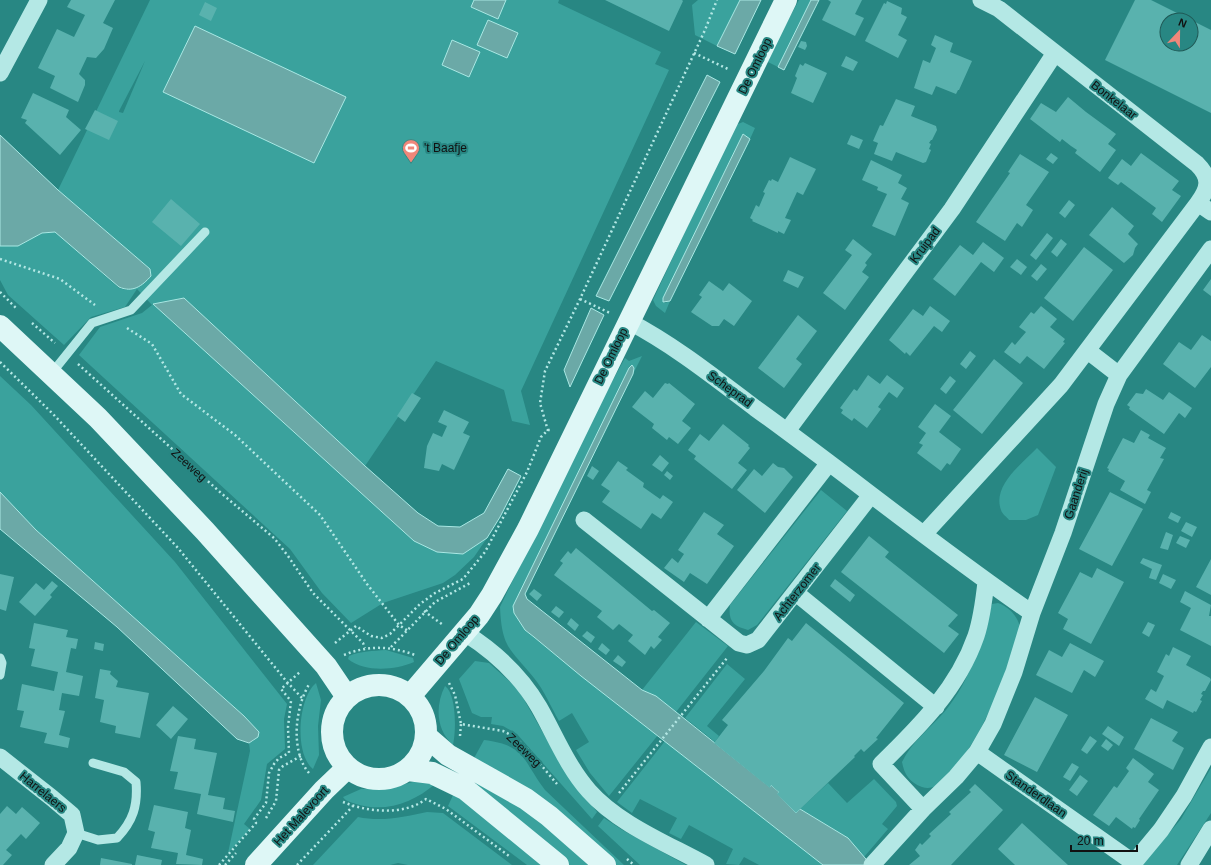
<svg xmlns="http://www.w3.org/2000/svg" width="1211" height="865" viewBox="0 0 1211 865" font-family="Arial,sans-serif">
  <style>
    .green { fill: #3aa29d; fill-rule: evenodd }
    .water { fill: #6ba9a7; stroke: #a9e8e4 }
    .building { fill: #59b2ae; fill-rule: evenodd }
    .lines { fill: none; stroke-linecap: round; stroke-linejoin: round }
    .path { stroke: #b4e8e5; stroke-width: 2.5; stroke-dasharray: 2 3; stroke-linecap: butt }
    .lane { stroke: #b4e8e5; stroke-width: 9 }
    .street { stroke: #b4e8e5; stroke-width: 17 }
    .secondary { stroke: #def7f6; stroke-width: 22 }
    .labels { text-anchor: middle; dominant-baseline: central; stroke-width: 4; stroke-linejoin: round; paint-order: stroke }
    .street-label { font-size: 12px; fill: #111; stroke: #288783 }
    .poi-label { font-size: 12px; fill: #111; stroke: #288783; text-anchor: start }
  </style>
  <rect width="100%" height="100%" fill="#288783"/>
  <path class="green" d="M150,0H559L558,3L661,52L655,64L669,70L521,391L530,425L512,421L504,390L436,361L365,466L184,298L153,304L414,541L463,554L487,538L474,557L455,575L443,583L383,603L351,623L322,593L290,549L79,355L100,327L142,313L152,305L137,289L125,307L91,317L64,345L8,295L0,280V246H18L42,233L55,232L119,288L126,290L151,276L150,269L58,190ZM145,61L123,113L119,112V111Z
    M698,0H740L717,46L695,35L692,5Z
    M799,0H811L778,67L766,61Z
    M743,122L755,128L750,139L743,134L663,298L665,303L670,301L665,313L656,306L653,300L735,125Z
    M642,356L633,374L634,368L632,366L629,368L513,609L525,630L534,637L658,735L609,796L590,773L576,750L589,742L572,713L559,721C551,707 544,690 534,678C510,648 502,649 500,607L580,440L625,358L629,361Z
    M0,376L31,405L175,562L287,704L284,719L285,749L267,764L261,800L244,824L250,829L228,853L250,751L249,743L253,741L259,732L244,716L36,530L0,492Z
    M1037,448L1056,467L1038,515L1026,520H1009C1007,517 1002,514 1001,510C992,485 1022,464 1037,448Z
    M821,490L847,511L757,625L748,630C733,626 728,621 730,605Z
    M998,603C1009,607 1018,616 1020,628C1005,676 989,723 958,764C949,775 938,792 922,787C910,783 904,774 902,762C912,741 931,728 946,710C971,679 981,642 992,604Z
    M696,622L728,646L676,712L656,696L642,690Z
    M386,650L413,658L414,662C395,670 366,673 348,659L349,656C361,651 373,651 386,650Z
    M475,661L489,663L518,689L563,768L597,812L592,819L517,734L503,726L491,724L492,717H481L472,713L459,679Z
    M727,664L745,679L707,726L719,736L715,742L685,718Z
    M316,683L321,700L318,726L319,755L313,769C294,754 298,698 316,683Z
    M445,686C457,695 456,732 453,745C436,730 435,706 445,686Z
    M484,740C526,745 523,761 545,790L624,865H614L473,760Z
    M665,741L823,865H759L744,857L739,865L726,864L733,849L689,825L681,839L669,833L677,818L640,799L632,813L617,802Z
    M1211,768V813L1177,865H1142L1181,819Z
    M478,778L521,804L593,865H568L474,788Z
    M874,779L896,802L897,806L882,824L888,829L864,857L848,838L800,809L828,783L847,803Z
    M420,780L435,784C413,803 385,813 356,804C351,802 345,801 343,797L361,789H387Z
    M454,793L549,865H527L448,806Z
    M427,812L443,813L512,865H408L398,863L390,865H313L358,817C381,822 405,817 427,812Z
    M604,818L624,831L686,865H640L598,826Z"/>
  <path class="water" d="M474,0H506L498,19L471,7Z
    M740,0H761L735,54L717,46Z
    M811,0H819L784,70L778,67Z
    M488,20L518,33L507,58L477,45Z
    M195,26L346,97L314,163L163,92Z
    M452,40L480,52L469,77L442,65Z
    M707,75L720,82L609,301L596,296Z
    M743,134L750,139L670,301L663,302V298Z
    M0,135L58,190L150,269L151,276C142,286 133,293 119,287L55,232L42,233L18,246H0Z
    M184,298L365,466L418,513L438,526L460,527L484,513L508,469L521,476L500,517L487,538L463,554L437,552L414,541L153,304Z
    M591,308L604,315L570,387L564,370Z
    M632,365L634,368L633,374L525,594L527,599L642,690L656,696L770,787L771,785L779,792L778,794L796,813L800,809L848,838L871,865H823L581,676L534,637L525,630L514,613L513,606L629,368Z
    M0,492L36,530L244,716L259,732L258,737L249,743L237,739L117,627L0,529Z"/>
  <path class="building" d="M71,0H115L103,23L113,28L104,49L96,58L87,57L79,74L85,80V85L78,102L50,88L55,76L38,68L57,29L74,37L85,15L67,7Z
    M605,0H682L683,1L669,31Z
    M828,0H862L855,14L864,18L855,36L822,20L831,2Z
    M1135,0H1151L1211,30V113L1105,60ZM1167,20H1191V44H1167Z
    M887,1L902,8L901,14L907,17L898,35L907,40L898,58L865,41L884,3L886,4Z
    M205,2L217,8L211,21L199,15Z
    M935,35L953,43L950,52L972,61L959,90H958L956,94L936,86L932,95L914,88L923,60L930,63L936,48L931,45Z
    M801,41L806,42L807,46L805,50L798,47Z
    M846,56L858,62L853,71L841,66Z
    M805,63L827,73L813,103L791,93L797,78L795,76L800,64L803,66Z
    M33,93L69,110L66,117L81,130L60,155L25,123L27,120L21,118Z
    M1068,97L1086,112L1116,134L1108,144L1116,150L1100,172L1075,153L1077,150L1071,146L1062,139L1060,142L1030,119L1041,103L1056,112Z
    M896,99L915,106L911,116L936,126L937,130L932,140H931L929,143L931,144L929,149L931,150L926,162L923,163L896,152L892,161L874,154L878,143L873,141L880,125L883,126Z
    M95,110L118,121L109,140L85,129Z
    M851,135L863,140L859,149L847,144Z
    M1051,153L1058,158L1053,164L1046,159Z
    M1141,153L1179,181L1172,190L1181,196L1162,222L1152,214L1156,208L1121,182L1118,185L1108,178L1122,159L1131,166Z
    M1020,154L1049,172L1026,205L1033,210L1022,227L1017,223L1005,241L976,222L1010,173L1008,172Z
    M790,157L816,169L803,195L797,192L785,218L791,220L784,234L778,231V233L752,221L753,220L750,218L756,205L759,207L765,193L763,192L769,180L771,181L772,179L778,182Z
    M871,160L902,175L898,183L907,188L901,199L909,203L895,236L872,226L887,194L877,190L878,187L862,180Z
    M171,199L200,224L181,246L152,222Z
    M1069,200L1075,205L1065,218L1059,213Z
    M1112,207L1134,226L1128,234L1138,244L1135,248L1133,255L1124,263L1089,235Z
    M1047,233L1053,238L1036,260L1030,255Z
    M853,239L872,254L865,263L867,265L862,272L869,277L845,310L823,293L852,255L845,250Z
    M1061,239L1067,244L1057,257L1051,252Z
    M983,242L1004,258L994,272L981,262L955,296L933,279L960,245L973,255Z
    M1084,247L1113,270L1073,321L1044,298Z
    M1017,259L1027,267L1021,275L1010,267Z
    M1041,264L1047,269L1037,281L1031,276Z
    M788,270L804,277L798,288L783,281Z
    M1211,279V296L1203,290Z
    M709,281L723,291L729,283L752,301L734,326L724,319L719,326H712L691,312L702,297L699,295Z
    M930,306L950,321L942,332L934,326L910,356L906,352L905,354L889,340L913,309L923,316Z
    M1041,306L1057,319L1050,327L1065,339L1063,342L1065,343L1044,369L1027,356L1020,364L1004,352L1012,342L1015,345L1026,332L1019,327L1031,312L1034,314Z
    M798,315L817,331L796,359L802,364L784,388L758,368Z
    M1202,335L1211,341V367L1195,388L1163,364L1179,342L1191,350Z
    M970,351L976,356L966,369L960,364Z
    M994,359L1023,383L982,434L953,410Z
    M868,375L880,384L887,375L904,388L897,398L889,392L878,407L881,409L867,428L854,418L852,421L841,413L843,410L840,408L854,389L857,391Z
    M950,376L956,381L946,394L940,389Z
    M665,383L668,384L669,383L695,404L682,421L691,428L678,444L669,437L667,440L652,428L654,424L632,407L645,391L653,398Z
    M1146,389L1163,400L1169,392L1192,408L1185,418L1179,413L1164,434L1129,409L1130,407L1127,405L1136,393L1143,394Z
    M412,393L421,398L405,422L397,416Z
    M935,404L951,416L939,432L961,449L950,465L947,463L941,471L917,453L923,445L919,443L926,433L918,427Z
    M444,410L469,422L463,433L470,436L454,470L442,464L439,471L424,468L427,446L433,433L442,437L447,426L438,422Z
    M723,424L749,445L748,446L750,448L738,463L747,470L732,489L694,459L696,456L688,450L700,434L709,441Z
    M1141,430L1150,435L1148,438L1166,448L1160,458L1164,459L1147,490L1151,492L1145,504L1120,490L1125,481L1108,471L1109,469L1107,468L1123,438L1134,443Z
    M660,455L669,463L662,472L652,465Z
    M618,461L628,468L626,470L644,483L643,487L660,499L663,495L673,502L661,519L652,513L641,529L602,502L610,491L601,485Z
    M773,463L778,467L784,468L793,477L765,513L737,490L754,469L762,476Z
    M592,466L599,471L593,480L587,476Z
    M667,471L673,476L670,480L664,475Z
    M1110,492L1143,509L1112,566L1079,549Z
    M704,512L724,525L717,534L734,546L707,584L690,573L684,582L664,568L672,558L678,563L684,554L678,550Z
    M1171,512L1181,517L1178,523L1168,518Z
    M1186,522L1197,527L1192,537L1181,531Z
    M1166,532L1173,535L1168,550L1160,548Z
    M869,536L889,552L885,557L958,615L948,626L959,634L944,653L841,572Z
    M1180,536L1190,540L1186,548L1176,543Z
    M576,548L652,611L654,610L670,623L658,637L662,640L654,649L651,646L645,655L628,641L633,635L619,624L613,630L597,617L602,611L554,575L563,563L560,561L568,551L571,554Z
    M1143,558L1162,565L1156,580L1149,578L1152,569L1140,563Z
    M1211,559V595L1196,587Z
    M1097,568L1124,582L1091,644L1063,629L1068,619L1058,613L1080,572L1092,578Z
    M0,574L14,577L6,611L0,609Z
    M1163,574L1176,580L1171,589L1159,583Z
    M835,579L855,595L850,602L830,586Z
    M52,581L58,586L50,595L52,597L35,616L19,602L36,583L44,590Z
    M534,589L542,595L537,601L529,594Z
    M1185,591L1211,605L1209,616H1211V646L1180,630L1191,608L1180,602Z
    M556,606L564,612L559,618L551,612Z
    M571,618L579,625L575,631L567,624Z
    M1148,622L1155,625L1149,637L1142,633Z
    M34,623L68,630L66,637L78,639L76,649L71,648L66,672L83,676L79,696L62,693L59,710L65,711L59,735L70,738L68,748L44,743L47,733L20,727L24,711L17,710L22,684L54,691L58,672L31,666L35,649L29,648Z
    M806,623L904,703L876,738L878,739L864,752L861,749L854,756L855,757L796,813L777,794L779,792L771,785L770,788L714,743L728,725L722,720L764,671L788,638L792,641Z
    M587,631L595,637L591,643L582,636Z
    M95,642L104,644L103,651L94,649Z
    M602,643L610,650L606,655L598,649Z
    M1070,643L1104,661L1095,677L1084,670L1072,693L1036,675L1049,650L1062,657Z
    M1173,647L1191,656L1186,665L1210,678L1211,680L1205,691H1203L1201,694L1203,695L1200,700L1202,701L1196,712L1194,711L1193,713L1167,700L1163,709L1145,699L1151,689L1156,692L1164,676L1157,672L1166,654L1169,656Z
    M618,655L626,662L622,667L613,661Z
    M100,669L111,671L110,674L118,681L116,687L149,693L140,738L115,733L116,726L100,722L104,700L95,698Z
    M1035,697L1068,715L1037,772L1004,755Z
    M173,706L188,719L171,739L156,725Z
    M1151,718L1178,732L1172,741L1184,748L1173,770L1134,749Z
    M1108,726L1124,737L1119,746L1102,734Z
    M178,736L196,739L194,749L217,753L208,795L225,798L223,809L235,811L233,822L197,814L201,794L174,789L178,772L170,771Z
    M1090,736L1097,741L1087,754L1081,750Z
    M1106,739L1113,745L1108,751L1101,746Z
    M1133,758L1154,774L1148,782L1159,790L1139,819L1140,820L1135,828L1133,827L1132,829L1116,817L1109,826L1093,815L1114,786L1117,788L1129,771L1126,768Z
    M1072,763L1079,767L1070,781L1063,777Z
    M1080,775L1088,781L1077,796L1069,790Z
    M975,784L1003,810L951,865H909L920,856L915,850L920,843L922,845L931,836L929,834L951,814L949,812L971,792L969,790Z
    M154,805L188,812L185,828L191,830L186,855L203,859L202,865L176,864L178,853L151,848L155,832L148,830Z
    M7,806L16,814L22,807L40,823L26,839L21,834L6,850L12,855L3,865H0V814Z
    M1022,823L1068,865H1015L998,849Z
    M137,855L162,860L161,865H135Z
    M101,858L132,864V865H100Z"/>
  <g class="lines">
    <path class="path" d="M694,53L728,69
      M0,259L60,279L95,305
      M0,292L17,309
      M580,299L610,313
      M32,323L55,343
      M127,328L152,344L181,394L235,435L320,515L367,584L399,625L408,631
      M0,362L53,414L178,548L287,682L302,698
      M78,364L221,493L274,538L288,556L313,593L363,643L365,648
      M548,431L540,403L545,371L580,299L705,30L717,0
      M424,611L443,625
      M335,643L356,626L371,636L382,638L390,634L420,604L435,593L463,579L485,552L527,472L541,437L548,430H552
      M391,647L435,602L472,582
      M344,655C368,645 391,646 415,655
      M449,683L455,695L461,724L503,731C525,741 541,766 557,784
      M460,736L461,724
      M309,773C290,751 295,706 310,683
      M619,793L727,658
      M343,802C367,812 404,816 426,799L446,809L509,856
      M266,818L276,801L279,770L283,766L301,756
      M627,859L634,865
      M219,865L256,823L254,819L266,803L269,773L274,764L279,758L289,753L288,727L291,701L281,689L301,671
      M225,865L236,853
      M297,865L353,806"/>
    <path class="lane" d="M51,374L92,323L131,310L205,232
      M0,658L2,663L0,675
      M76,833L98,840L117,838C133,821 138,806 136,782L124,772L93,763"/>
    <path class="street" d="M981,0L999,9L1197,164C1211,178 1209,188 1198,203L1211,212
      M0,73L39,0
      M628,321C674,345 714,377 755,408C848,475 937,548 1032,613
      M1088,351L1119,375
      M787,431L952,209L1055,53
      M584,520L739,643L747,645L758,640L871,495
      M924,534L1061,385L1198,203
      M986,582C984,600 982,618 976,636C958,688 920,726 881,764L923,809L956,777L977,752L993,724L1014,672L1032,613L1063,533L1106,404L1119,375L1211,249
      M796,593L936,707
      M708,619L829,463
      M465,633C495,652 521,676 539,707C555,735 567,766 589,791C618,824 668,844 706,865
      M977,752L1134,863
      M0,757L52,798L72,815L76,833L69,848L53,865
      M872,865L923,809
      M1132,865L1161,830L1184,796L1211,747
      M1189,865L1211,829"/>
    <path class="secondary" d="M0,326L98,418L205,531L326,666L347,697
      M332 732a47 47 0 1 1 94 0a47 47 0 1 1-94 0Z
      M410,696L479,615L492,595L528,529L786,0
      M426,736L448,755L526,799L549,816L605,865
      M408,770L432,773L465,789L558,865
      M256,865L324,790L347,768"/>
  </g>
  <defs>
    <g id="stadium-pin" transform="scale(0.9)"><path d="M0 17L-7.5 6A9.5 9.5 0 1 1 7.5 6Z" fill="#f0877a" stroke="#288783"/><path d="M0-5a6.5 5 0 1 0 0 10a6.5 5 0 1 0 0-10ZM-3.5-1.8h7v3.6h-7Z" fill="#fff"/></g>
  </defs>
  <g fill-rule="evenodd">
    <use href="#stadium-pin" x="411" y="148"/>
  </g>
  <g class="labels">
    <g class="street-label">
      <text transform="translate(755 66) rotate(-64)">De Omloop</text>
      <text transform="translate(1114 100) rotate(38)">Bonkelaar</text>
      <text transform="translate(925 245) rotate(-53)">Kruipad</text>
      <text transform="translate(611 356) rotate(-64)">De Omloop</text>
      <text transform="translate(730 389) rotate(36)">Scheprad</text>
      <text transform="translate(189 465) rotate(42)">Zeeweg</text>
      <text transform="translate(1076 494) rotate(-72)">Gaanderij</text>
      <text transform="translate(797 592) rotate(-52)">Achterzomer</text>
      <text transform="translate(457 640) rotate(-50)">De Omloop</text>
      <text transform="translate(524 750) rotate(44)">Zeeweg</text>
      <text transform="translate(43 792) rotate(39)">Harrelaers</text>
      <text transform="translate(1036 794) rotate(35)">Standerdlaan</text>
      <text transform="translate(301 816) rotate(-48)">Het Malevoort</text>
    </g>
    <g class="poi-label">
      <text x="424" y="148">'t Baafje</text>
    </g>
  </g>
  <g transform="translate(1179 32) rotate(22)"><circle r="19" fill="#288783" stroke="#1f5855"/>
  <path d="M0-3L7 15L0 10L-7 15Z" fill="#f0877a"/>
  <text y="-6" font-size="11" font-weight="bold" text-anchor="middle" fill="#111111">N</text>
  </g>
  <path d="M1071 845v6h66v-6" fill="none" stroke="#111111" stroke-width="2"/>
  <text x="1077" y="845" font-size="12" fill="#111111" stroke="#288783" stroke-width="3" paint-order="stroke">20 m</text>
</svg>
